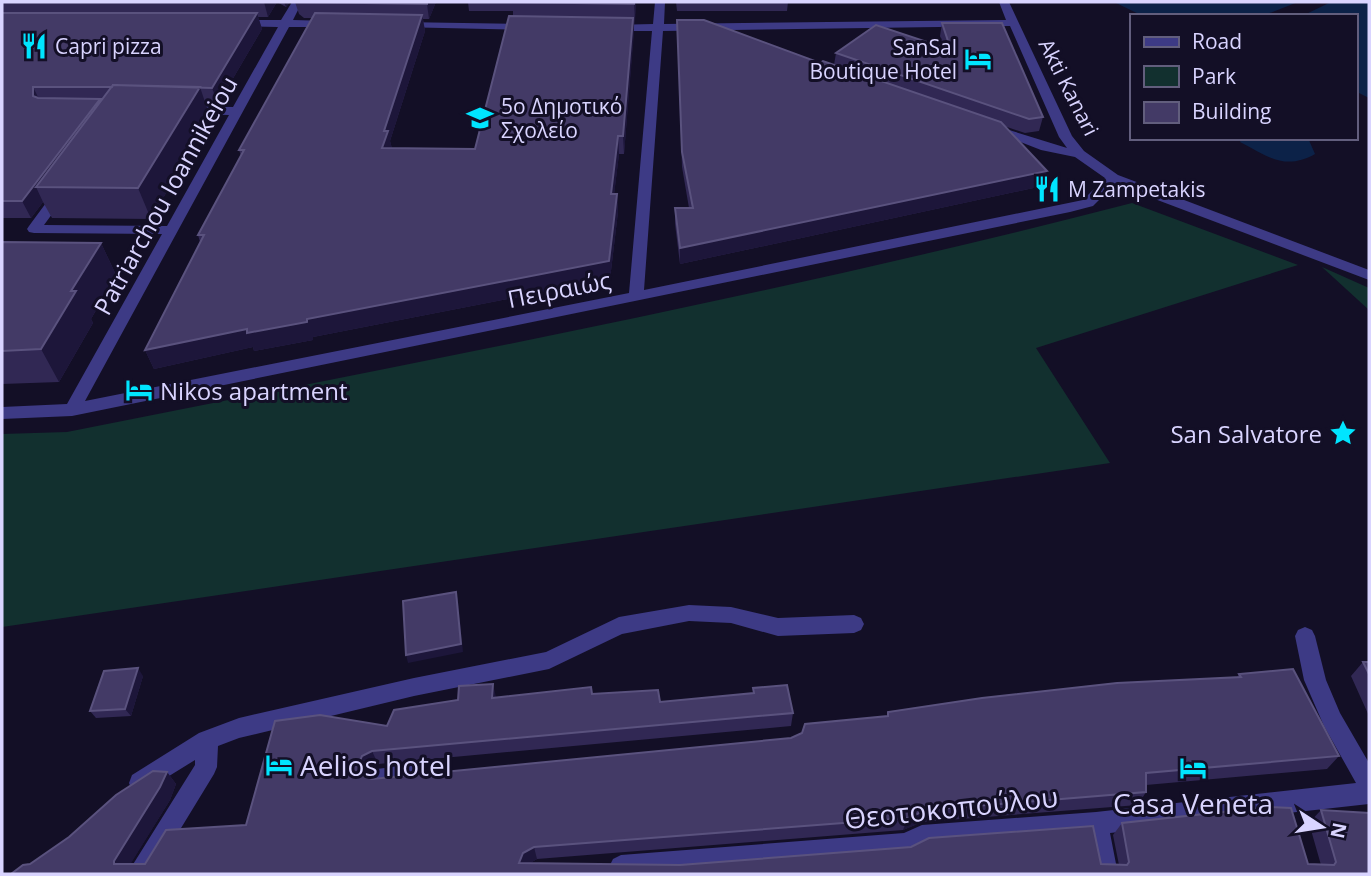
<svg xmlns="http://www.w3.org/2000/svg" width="1371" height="876" viewBox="0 0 1371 876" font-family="'Open Sans',sans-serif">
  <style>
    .green { fill: #12302f }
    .water { fill: #0c2248 }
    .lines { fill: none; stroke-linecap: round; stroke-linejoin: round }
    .minor { fill: #3d3a85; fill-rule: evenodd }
    .wall { fill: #312854 }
    .shaded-wall { fill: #1d163a }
    .building { fill: #433a66; stroke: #5a527e; stroke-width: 2 }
    .labels { text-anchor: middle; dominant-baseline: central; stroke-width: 6; stroke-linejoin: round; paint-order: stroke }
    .far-poi-label { font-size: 21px; fill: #d9d4ff; stroke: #130f26; text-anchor: start }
    .far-street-label { font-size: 21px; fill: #d9d4ff; stroke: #130f26 }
    .street-label { font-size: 24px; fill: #d9d4ff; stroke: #130f26 }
    .poi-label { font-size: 24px; fill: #d9d4ff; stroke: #130f26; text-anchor: start }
    .near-poi-label { font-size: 28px; fill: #d9d4ff; stroke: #130f26; text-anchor: start }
    .near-street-label { font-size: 28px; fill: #d9d4ff; stroke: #130f26 }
  </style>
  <rect width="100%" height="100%" fill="#130f26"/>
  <path class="green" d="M1132,203L1298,265L1036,348L1110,463L2,627V434L67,432C423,361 781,294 1132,203Z
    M1322,267L1369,288V310Z"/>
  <path class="water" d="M1114,2H1298L1262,16H1143Z
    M1331,2H1369V98L1355,91V16H1302Z
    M1242,138H1308L1315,154C1285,171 1267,156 1240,142Z"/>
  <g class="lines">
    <path class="minor" d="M292,2H302L293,20L331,21L337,24L331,27H289L85,401L629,293L652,31H611L605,28L611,25L653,24L655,2H665L664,24L1006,20L999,2H1009L1072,136L1084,151L1118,175L1369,270V280L1115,184L1093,206L1070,212L72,416L2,419V407L67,404L162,234L34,233L29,232L27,229L29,226L57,188L62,187L69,191L44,225L167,226L229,115L185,114L179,110L185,106L233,107L278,27L236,26L230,23L236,20H281ZM1010,26L1059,137L1067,148L993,125L987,129L1041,150L1075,157L1105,178L1083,200L644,290L663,31Z
      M401,22L530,24L536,27L530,30L397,27V23Z
      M689,605L731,607L778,618L854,615L861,618L864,624L861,630L854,633L778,636L731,623L689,621L622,634L549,669L414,696L239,738L218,746L217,767L214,774L153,874H127L195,765V760L140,794L132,791L129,783L132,775L199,733L239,718L414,678L546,652L619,617Z
      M1305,627L1312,630L1315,636L1326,680L1340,713L1369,763V804L1110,833L1118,874H1094L1087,835L924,847L906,856L678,874H612L609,867L613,859L621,855L904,833L922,825L1096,812L1356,783L1324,726L1304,680L1295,636L1298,630Z
      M413,764L421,768L424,775L421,782C407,788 384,791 370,786L367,778L370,770Z"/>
  </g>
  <path class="wall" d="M2,2H290L286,7L277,2L268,17H258L262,29L218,104H206L210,117L151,219L52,218L43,202L31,218H2Z
    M295,2H436L429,19H423L425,31L390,141L392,149H475L513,16V11H469L468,2H636L624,154H619L614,194H617L618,212L610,279L313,337V340L254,351L253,347L154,369L145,350L200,242L198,235L241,156L239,150L312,18H304L299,14Z
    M676,2H788L787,11H677Z
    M677,20L820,63L834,65L836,53L943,47L940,36L942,23L1043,117L1039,131L1025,133L1004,126L1043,186L680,264L675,224V208H689L682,167Z
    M2,242L101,243L116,275L91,319L93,323L59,382L2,384Z
    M1363,662H1369V716L1351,676Z
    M1239,674L1339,756L1327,769L1146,785V792L1138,805L922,822L903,830L537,859L530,863L680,865H1119L1113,835L1122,823L1308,864L1321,865L1309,823L1321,810L1369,874L30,864L167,772L176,784L170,800L130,864H145L246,825L387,726L496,698L592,694L660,702L753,693V688L793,713L791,726L378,764L368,769L365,776L372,779L791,738L887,716L888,712L1237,677Z
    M143,676L131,716L96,718L90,711Z"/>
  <path class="shaded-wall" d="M264,2H277L268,17Z
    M284,2H290L286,7Z
    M427,2H436L429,19L427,4Z
    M634,2H636V9L635,22Z
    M257,13L262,29L218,104L212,88Z
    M422,15L425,31L390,141L392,148H382L384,131Z
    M633,18L634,34L624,154L623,136Z
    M33,87L41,103L33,96Z
    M200,87L210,117L151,219L138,188Z
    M100,99L107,116L36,187L43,202L31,218L22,201Z
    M618,136L619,154L612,212L611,194Z
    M1047,171L1043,186L680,264V248Z
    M617,194L618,212L610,279L313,337V340L254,351L253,347L154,369L145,350L247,329L307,319Z
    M101,243L116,275L91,319L93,323L59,382L41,349L71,291Z
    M456,592L458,600L463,652L408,663L406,655Z
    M138,668L143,676L131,716L125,709Z
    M493,684L496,697L492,698Z
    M372,751L378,764L368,769L365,779L358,766L362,756Z
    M167,772L176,784L170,800L125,873L114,864V861Z
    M926,810L922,822L903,830L908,818Z
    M534,847L537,859L527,865L519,863L523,853Z"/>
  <path class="building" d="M300,2H427V4Z
    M512,2H634V4Z
    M2,13H257L212,88L113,85L112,87H33V96L38,98L100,99L22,201H2Z
    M315,13L422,15L384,131H388L382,148L475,149L509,16L633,18L623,136H618L611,194H617L609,261L307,319V322L247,333V329L145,350L204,235H198L244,150H239Z
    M677,20H704L820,63L823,61L1001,122L1047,171L680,248L675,208H693L682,152Z
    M942,23H1002L1043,117L1029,119L836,53L876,25L951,50Z
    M113,85L200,87L138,188L36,187Z
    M2,242L101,243L71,291H76L41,349L2,351Z
    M456,592L461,644L406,655L403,601Z
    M1363,662H1369V674Z
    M138,668L125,709L90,711L104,671Z
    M1293,669L1339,756L1146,773V792L926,810L908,818L534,847L523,853L519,863L680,865L911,847L929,838L1093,826L1101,864L1127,865L1129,862L1122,823L1269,807L1291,808L1308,864L1334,865L1336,862L1321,810L1369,813V874H11L23,865L30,864L69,837L116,795L153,771L167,772L160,787L114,861V864H145L166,830L246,825L275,721L320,715L387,726L394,710L458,700L459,686L493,684L492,698L591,687L592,694L658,690L660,702L754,693L753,688L787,685L793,713L372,751L362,756L358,766L363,776L372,779L791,738L802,733L805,724L888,716V712L982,698L1117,683L1241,677L1239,674Z"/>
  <defs>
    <g id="restaurant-bare" transform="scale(2.1)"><path d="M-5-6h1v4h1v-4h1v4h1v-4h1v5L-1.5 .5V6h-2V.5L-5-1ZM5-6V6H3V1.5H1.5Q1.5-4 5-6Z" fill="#00e5ff" stroke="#130f26" stroke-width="2.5" paint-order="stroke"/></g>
    <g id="hotel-bare" transform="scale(2.1)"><path d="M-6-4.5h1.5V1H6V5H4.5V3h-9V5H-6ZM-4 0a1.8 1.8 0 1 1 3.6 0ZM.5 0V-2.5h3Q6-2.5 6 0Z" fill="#00e5ff" stroke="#130f26" stroke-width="2.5" paint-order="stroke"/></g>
    <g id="school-bare" transform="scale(2.1)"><path d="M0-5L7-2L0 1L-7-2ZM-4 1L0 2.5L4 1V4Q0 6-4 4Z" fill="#00e5ff" stroke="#130f26" stroke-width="2.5" paint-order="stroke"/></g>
    <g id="sight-bare" transform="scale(2.1)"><path d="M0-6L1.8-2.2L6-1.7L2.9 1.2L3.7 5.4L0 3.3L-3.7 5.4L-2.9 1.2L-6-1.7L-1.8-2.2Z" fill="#00e5ff" stroke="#130f26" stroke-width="2.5" paint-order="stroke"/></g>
  </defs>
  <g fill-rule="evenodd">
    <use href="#restaurant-bare" x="34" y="46"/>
    <use href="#hotel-bare" x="978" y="59"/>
    <use href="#school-bare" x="480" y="118"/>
    <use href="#restaurant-bare" x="1047" y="189"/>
    <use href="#hotel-bare" x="139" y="390"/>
    <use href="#sight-bare" x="1343" y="433"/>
    <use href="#hotel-bare" x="279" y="765"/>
    <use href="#hotel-bare" x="1193" y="768"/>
  </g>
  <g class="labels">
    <g class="far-poi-label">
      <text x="55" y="46">Capri pizza</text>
      <text x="957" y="47" text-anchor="end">SanSal<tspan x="957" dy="24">Boutique Hotel</tspan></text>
      <text x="501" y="106">5ο Δημοτικό<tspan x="501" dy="24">Σχολείο</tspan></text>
      <text x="1068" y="189">M Zampetakis</text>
    </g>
    <g class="far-street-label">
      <text transform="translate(1069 87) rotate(63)">Akti Kanari</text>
    </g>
    <g class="street-label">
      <text transform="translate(165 195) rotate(-61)">Patriarchou Ioannikeiou</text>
      <text transform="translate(559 289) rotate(-11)">Πειραιώς</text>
    </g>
    <g class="poi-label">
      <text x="160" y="390">Nikos apartment</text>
      <text x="1322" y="433" text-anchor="end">San Salvatore</text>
    </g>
    <g class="near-poi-label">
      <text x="300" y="765">Aelios hotel</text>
      <text x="1193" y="803" text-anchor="middle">Casa Veneta</text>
    </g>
    <g class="near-street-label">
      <text transform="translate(951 807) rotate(-6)">Θεοτοκοπούλου</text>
    </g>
  </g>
  <rect width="1371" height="876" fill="none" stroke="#d9d4ff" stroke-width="7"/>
  <rect x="1130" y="14" width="228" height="126" fill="#130f26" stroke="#625e7d" stroke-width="2"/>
  <rect x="1144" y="37" width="35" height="10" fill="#3d3a85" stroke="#625e7d" stroke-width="2"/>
  <text x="1192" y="49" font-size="21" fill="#d9d4ff">Road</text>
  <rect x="1144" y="66" width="35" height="21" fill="#12302f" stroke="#625e7d" stroke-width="2"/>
  <text x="1192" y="84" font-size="21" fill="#d9d4ff">Park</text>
  <rect x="1144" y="102" width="35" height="21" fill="#433a66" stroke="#625e7d" stroke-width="2"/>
  <text x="1192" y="119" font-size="21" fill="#d9d4ff">Building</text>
  <g transform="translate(1322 827) rotate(102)" stroke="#130f26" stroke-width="5" paint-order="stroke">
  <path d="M0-5L12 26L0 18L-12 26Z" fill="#d9d4ff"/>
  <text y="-10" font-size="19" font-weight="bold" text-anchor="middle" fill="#d9d4ff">N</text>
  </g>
</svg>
